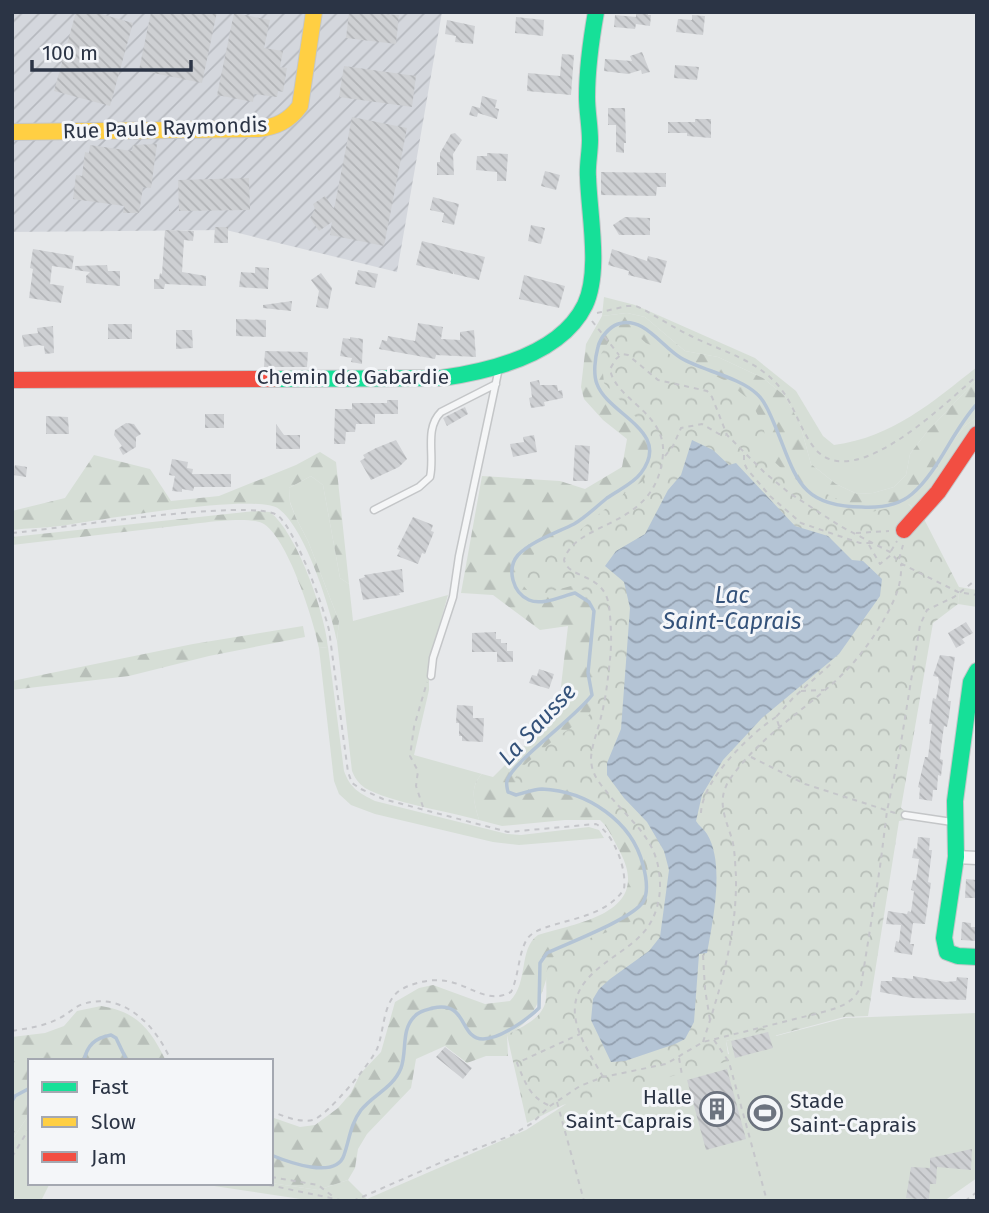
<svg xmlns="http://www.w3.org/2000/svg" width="989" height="1213" viewBox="0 0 989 1213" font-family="'Fira Sans',sans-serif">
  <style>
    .industrial { fill: url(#industrial-furrows) }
    .green { fill: #d6ded6 }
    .forest { fill: url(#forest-firs) }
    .park { fill: url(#park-crowns) }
    .water { fill: url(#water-waves) }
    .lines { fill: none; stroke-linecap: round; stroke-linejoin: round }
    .stream { stroke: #b4c4d5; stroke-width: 3.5 }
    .building { fill: url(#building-back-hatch) }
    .lane-casing { stroke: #c4c6c8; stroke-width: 9 }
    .street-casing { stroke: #c4c6c8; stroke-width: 15 }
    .fast-casing { stroke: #c4c6c8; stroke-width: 18 }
    .slow-casing { stroke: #c4c6c8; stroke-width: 18 }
    .jam-casing { stroke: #c4c6c8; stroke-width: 18 }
    .path { stroke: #c5c6ca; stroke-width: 2; stroke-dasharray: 5 5; stroke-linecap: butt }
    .lane { stroke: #f5f6f7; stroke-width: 6 }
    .street { stroke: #f5f6f7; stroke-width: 12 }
    .fast { stroke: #16e098; stroke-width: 16 }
    .slow { stroke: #ffcf43; stroke-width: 16 }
    .jam { stroke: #f24e42; stroke-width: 16 }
    .labels { text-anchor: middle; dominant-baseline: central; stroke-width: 6; stroke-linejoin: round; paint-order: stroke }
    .street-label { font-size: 21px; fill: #2b3445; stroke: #f4f6f9 }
    .poi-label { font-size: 21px; fill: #2b3445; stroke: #f4f6f9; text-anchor: end }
    .water-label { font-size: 23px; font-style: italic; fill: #34527a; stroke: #f4f6f9 }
  </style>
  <defs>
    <pattern id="industrial-furrows" width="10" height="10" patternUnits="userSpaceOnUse" patternTransform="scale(1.75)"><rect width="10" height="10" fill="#d4d7dd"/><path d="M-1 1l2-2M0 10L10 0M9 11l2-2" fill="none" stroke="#b6b9bf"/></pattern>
    <pattern id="forest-firs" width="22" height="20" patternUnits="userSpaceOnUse" patternTransform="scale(1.75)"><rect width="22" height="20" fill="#d6ded6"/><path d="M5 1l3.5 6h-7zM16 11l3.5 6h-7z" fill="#b8bfb9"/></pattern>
    <pattern id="park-crowns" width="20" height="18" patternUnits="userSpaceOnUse" patternTransform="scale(1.75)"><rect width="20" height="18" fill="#d6ded6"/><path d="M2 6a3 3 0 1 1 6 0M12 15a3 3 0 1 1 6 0" fill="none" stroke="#b8bfb9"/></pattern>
    <pattern id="water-waves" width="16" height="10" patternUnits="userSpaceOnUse" patternTransform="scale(1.75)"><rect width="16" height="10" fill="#b4c4d5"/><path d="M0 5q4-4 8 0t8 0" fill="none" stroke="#93a0af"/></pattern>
    <pattern id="building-back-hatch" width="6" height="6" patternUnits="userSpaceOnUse" patternTransform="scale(1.75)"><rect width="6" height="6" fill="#ced0d3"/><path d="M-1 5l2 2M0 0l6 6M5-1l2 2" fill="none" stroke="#b1b3b6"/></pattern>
  </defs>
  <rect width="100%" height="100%" fill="#e6e8ea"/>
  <path class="industrial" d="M12,12H442L397,272L226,230L12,232Z"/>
  <path class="green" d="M604,297L635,305L755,358L796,391L823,436L834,445C893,437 931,403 977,367V379L926,433L910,454L906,475L894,487L873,493L857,494L836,484L811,464L800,424L785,396L763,378L718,357L685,351L645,317L627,313L602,316Z
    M977,417V431L913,508L903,499L937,469L941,454L966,425Z
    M311,476L323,485L340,578L349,584L353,621L448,595L429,662V690L414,755L482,774C469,787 474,803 479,820C450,812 389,802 365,788C358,783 355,778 352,771L337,641L339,621L308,541L296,518L290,502L289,488Z
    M959,587L977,590V607L958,604Z
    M328,647L344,771C350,788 359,793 375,801L507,834L521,835L589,827L599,830L604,838L519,845L493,842L375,814L351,805L339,794L334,781L319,648Z
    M977,1013V1178L944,1201H314L194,1183H271L318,1190L348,1180L367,1199L526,1130L580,1095L729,1054L726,1041L774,1026L776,1036L845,1018Z
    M30,1113V1183H50L41,1201H12V1140Z"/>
  <path class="forest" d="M627,313L645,317L685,351L718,357L763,378L785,396L800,424L811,464L836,484L857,494L873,493L894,487L906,475L910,454L926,433L977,379V417L966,425L941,454L937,469L915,498L606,801L644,837L654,900L629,927L548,973C541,998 533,1023 507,1035L508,1056H486L467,1063L445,1046L416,1059L411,1088L367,1134L358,1149L355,1168L348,1180L318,1190L271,1183V1117L300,1127L315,1125L338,1108L351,1093L360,1074L381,1052L395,1002L419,988L433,985L485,1004L510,1001C529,982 518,949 538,935C581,922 652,912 620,852C614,841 609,828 600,820H565L502,826L479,820C474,803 469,787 482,774L493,777L558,712L568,626L540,630L493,595L461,593L482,476L560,481L585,489L622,467L627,439L603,420L584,399L581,387L586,344L602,316Z
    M320,452L336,462L349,584L340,578L323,485L311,476L289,488L290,503L296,518L308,541L339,621L337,641C330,608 306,530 279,509C256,492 95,521 60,526C44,528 28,528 12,530V511L65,498L94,455L150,469L171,501L219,496L296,465Z
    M255,511L270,512C297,533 325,613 328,647L319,648C314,621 287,535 262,523C244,515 189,525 167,527C115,533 64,539 12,545V537Z
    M303,626L305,637L209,656L129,676L12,690V681L193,644Z
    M101,1006C138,1012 150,1029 166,1061H30V1113L12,1140V1037L45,1033L64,1026L77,1011Z"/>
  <path class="park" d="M630,329L646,343L724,380L750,400L763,425L769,457L791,477L867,513L898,506L903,499L924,519L959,587L958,604L933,623L901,808L906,812L905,820L899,821L868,1016L844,1017L774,1036L772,1028L726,1041L729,1061L563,1105L527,1123L507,1035C519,1028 535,1022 542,1010C552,996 540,974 552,959C566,940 615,935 637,917C647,909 649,896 649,884C649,843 622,816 588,797C583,794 576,789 570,787C554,782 538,785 522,784L515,778L520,769L556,738L589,715L597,693L596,650L599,619L594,599L583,590L571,586L542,594L528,591L522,584L521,568L539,549L579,531L617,499L643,481L651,464L654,451L650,432L604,383L601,354L614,333Z"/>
  <path class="water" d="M692,440L713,450L729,465L736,463L795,526L828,536L852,560L863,561L882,579L880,596L839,654L762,718L723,760L702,795L696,821C699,826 704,829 707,834C725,863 713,920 707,953L699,954L694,1022L685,1039L675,1044L625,1061L611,1062L591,1020L593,999L599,989L610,979L649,951L660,937L669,870L664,851L647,822L624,798L607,775V763L621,729L630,608L624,582L605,566L616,551L645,534L668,490L681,475Z"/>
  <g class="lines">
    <path class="stream" d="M84,1061C87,1045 95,1038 111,1035L116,1038L127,1061
      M12,1101L15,1096L30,1088
      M271,1155C288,1162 336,1180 344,1155C350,1138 350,1125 361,1110C374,1094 393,1088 401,1068C407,1052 401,1030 414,1017C419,1011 426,1010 433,1008C468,1000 459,1039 483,1039C500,1039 528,1019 539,1008L540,963L547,953C568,943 632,919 643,902C649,892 646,876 643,865C632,821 587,791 542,789C534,789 524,793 516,795L508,792C507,787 506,785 507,781C512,762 575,718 592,695L588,673L594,611L589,602L575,593C562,596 542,606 529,600C513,593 506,569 518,555C532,541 556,533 574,524C586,517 596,507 607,498C618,490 633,484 641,473C673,431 608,415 597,384C593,374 595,358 598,347C600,338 609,327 618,324C643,315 662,347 681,358C701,370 739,377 757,394C765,401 769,412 773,421C796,474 796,507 862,507C880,508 898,506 912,494C939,471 952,431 977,404"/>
  </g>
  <path class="building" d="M76,12H94L133,23L110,106L54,91Z
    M151,12H217L202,83L139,70Z
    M349,12L399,15L396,44L346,38Z
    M636,12H648V15H651L650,26L636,24L635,29L614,27L615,15L636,17Z
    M234,13L270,20L264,48L283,51L280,67L287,68L283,92L278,91L277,97L254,94L253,102L217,95Z
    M692,15L705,16L703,35L676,32L678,19L692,20Z
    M516,17L544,20L543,36L515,33Z
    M447,20L475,26L473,44L455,42L456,36L445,34Z
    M642,52L650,72L642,74L641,70L628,74L604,71L605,59L632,61L630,56Z
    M562,54L574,55L571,95L527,91L528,73L560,76Z
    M675,65L699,67L697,80L674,78Z
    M344,66L416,76L412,107L339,97Z
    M482,96L497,100L495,108L499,109L497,119L478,113L477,117L469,115L472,106L480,108Z
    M608,108H625L626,143H624V153L616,152V125H608Z
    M352,117L407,128L384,246L330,235L332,222L319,231L310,218L315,209L313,204L325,196L334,209Z
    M695,119H711V138L687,136V133H668V122H695Z
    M455,133L462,140L453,154L454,175H437V162H440V153L451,134Z
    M157,144L151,188L143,187L139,213H123L124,206L73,199L76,175L82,176L85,152L89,153L90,145L132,151L133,145Z
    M487,153L508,154L506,181H497V172L476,170L477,156H487Z
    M545,171L560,175L556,190L541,186Z
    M601,172L666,173V187H657L656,196L601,195Z
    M249,178L250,210L179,211L178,180Z
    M433,197L459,204L454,225L442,222L444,213L430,210Z
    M625,217L650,218V235H619L613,225Z
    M531,225L545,228L541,244L528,241Z
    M215,227H228V243H214Z
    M165,230L194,231L193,241L184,240L182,272L206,276V286L165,284L164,289H154V279H159L160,273L162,274Z
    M422,241L485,257L479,280L454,274V271L453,274L416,265Z
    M33,249L74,256L72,269L52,266L50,284L64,286L61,303L29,298L33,269L30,268Z
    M612,249L647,261L648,256L667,261L661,283L628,275L629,271L608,265Z
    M107,265L108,271H120V286L86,283V276L90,272L75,270V266Z
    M255,267L269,268L268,289L239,287L241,272L255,273Z
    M358,270L378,274L375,288L355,284Z
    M321,273L332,288L328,309L316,307L319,291L311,280Z
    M524,275L565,286L559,308L519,299Z
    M292,301L291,311L263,308V305Z
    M236,319L266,320V337L236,336Z
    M418,323L443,327L441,339L460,340V332L474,330L476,357L436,355L435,359L379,349L382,340L387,341L388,336L415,341Z
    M108,324H132V339H108Z
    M53,326L54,353L45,354L44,346L39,345L24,347L22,335L38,333L37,328Z
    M176,330H192L193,348L176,349Z
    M350,337L363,339L362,364L351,362L352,358L340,356L343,338L350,339Z
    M265,351L308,352L307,367H264Z
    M539,380L540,385H557L558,391L562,390L563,398L544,402L545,406L531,408L529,398L532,397L530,382Z
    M387,400H398V414H375V424H356L355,432H346L345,444H334L335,409H352V403H387Z
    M465,407L468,414L447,426L443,418Z
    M205,414H224V428H205Z
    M46,416L68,417L69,434H46Z
    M126,423L134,424L141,434L136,437V447L123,455L119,448L122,446L114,435L115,430Z
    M276,424L284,435H300V449H276Z
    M534,435L537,452L513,457L510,444L524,442L523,437Z
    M396,440L407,459L399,467L371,480L360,461L365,458L363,455L376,448Z
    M575,445L590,446L588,481H573Z
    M172,459L188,462L187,468L193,469L192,474H231V487H194L193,491L182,489V492L172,491L175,476L169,475Z
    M15,465L27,467L26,477L13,475Z
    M413,517L433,525L431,531L434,532L425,554L422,553L418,564L397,556L400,550L397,549Z
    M402,569L404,592L399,593L400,595L363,600L359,579L365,577L364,575Z
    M966,622L973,633L962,639L965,643L956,648L948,633Z
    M496,632V639H501V643H507V651H513V662H497V652H472V633Z
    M940,655L955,657L948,701H951L949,716L947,727L944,726L941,748L940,759L943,760L941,776L938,775L937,790H933L932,801L919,799L920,788L918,787L925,757H928L932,724H929L933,698L936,699L939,682L938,677L933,676Z
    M539,669L554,674L549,689L529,683L532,675L537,676Z
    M457,705L473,706V718H484L483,742L462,741V736H459V723H456Z
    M918,837L930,838L929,850H932L928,882L931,883L925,924L913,923L910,944H914L912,955L894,952L896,941L899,942L901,925L886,924L888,911L907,914L908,911L911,912L914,891L911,890L913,880H916L919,859L912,858L914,848L917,849Z
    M966,879L976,880L977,898H965Z
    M962,922L971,923V927H977V941L961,940Z
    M913,976L946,982L956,981L957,977L968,978L966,1000L912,998L880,992L881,981H892V977L913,979Z
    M768,1032L773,1048L735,1058L731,1041Z
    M445,1047L472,1068L463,1079L436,1057Z
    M727,1069L746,1139L706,1150L687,1080Z
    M972,1149L971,1170L937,1167L936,1184H930L929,1200L906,1198L911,1167L930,1168V1158Z"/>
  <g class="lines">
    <g class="lane-casing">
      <path id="lane" d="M374,510L419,487L430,477C435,455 424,429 441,412L496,384
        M431,676L433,658L453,597L459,556L499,368
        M905,815L952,822"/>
    </g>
    <g class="street-casing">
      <path id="street" d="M956,857L977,858"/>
    </g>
    <g class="fast-casing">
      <path id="fast" d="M273,379L442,378C491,371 561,354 585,305C601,271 589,214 588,177C587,165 590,153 590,140C590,126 587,112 587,97C587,69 591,40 596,12
        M977,671L971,682L955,801L956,857L944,938L947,952L958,956L977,957"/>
    </g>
    <g class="slow-casing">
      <path id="slow" d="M12,132L258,129C276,127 289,121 300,106L314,12"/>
    </g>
    <g class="jam-casing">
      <path id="jam" d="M12,380L273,379
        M904,530L938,492L977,434"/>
    </g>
    <path class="path" d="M597,313L627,306H636C654,314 670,326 687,334C717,350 751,357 775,382C794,401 799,430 816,450C856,493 946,402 977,376
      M592,321L619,355
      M744,455V463L747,469L770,496L801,523L860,543H871
      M665,456L673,446L681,428L702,424L719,434L726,435
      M12,533C56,529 251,498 277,515C294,526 324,608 329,630L348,772L352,783L361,789L383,799L508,832L596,824C614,834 627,869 624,889C602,924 541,919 527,939C518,954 519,976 511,992C489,1004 472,987 451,982C436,978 418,981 404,988C382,998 385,1030 377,1049C370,1064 328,1115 313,1120C299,1123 283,1116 271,1111
      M856,533L889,531
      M869,545L880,564L891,555
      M891,551L897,541
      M899,559L903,545
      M801,691L824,690
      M779,726L776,717L793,698L833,662
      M751,757L805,784L895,813
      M423,807L416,786L418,771L410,756L414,727L427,682
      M701,813C702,780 750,734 776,717
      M703,955L705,989L710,1020
      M12,1031C29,1028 45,1026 60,1018C68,1014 74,1007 83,1004C124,991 157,1027 171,1061
      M714,1040L729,1062L767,1201
      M703,1042C721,987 737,934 736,876C735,864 735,850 732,839C725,817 716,800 730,779C757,740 797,715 831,685C854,665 873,640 887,614C896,597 902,583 901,564
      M679,1058L682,1075
      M603,1077C593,1059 577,1036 575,1015C571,973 621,958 643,933C654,921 659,905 660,889C661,842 636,827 609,795C604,788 597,781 594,773C592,769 591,763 591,758C592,744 598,730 601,717C606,698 608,678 610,659C612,643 611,622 609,606C604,572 569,580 564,560C576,519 657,530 663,454C666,412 615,400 610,369L616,359L622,354L628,355L658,380L707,391L712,397L727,435L764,472L788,492L840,526L890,552L900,563L958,592L977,595
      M557,1102L584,1201
      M548,1105C529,1096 525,1082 517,1063L580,1034
      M12,1157L30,1127
      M271,1177L318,1185L335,1198
      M259,1183L345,1201
      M353,1201L442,1162L512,1135L532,1123L550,1106L580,1086L603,1077L666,1064L703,1042L827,1011C843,1006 854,1002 861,986L880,867L887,811L900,749L920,625L927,610L954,597L977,579
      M965,1201L977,1192"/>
    <use href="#lane" class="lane"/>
    <use href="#street" class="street"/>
    <use href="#fast" class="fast"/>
    <use href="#slow" class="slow"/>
    <use href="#jam" class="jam"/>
  </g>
  <defs>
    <g id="building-ring" transform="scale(1.75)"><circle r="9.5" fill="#f4f6f9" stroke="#6c737f" stroke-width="1.5"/><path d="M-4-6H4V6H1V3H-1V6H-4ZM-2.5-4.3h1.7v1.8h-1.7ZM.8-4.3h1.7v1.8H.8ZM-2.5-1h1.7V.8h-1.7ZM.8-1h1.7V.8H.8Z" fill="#6c737f"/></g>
    <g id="stadium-ring" transform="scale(1.75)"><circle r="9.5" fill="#f4f6f9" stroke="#6c737f" stroke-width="1.5"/><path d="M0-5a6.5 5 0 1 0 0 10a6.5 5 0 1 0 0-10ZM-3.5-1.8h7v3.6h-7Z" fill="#6c737f"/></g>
  </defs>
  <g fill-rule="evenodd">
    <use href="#building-ring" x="717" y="1109"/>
    <use href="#stadium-ring" x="765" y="1113"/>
  </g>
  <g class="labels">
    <g class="street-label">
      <text transform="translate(165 128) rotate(-2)">Rue Paule Raymondis</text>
      <text x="353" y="377">Chemin de Gabardie</text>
    </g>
    <g class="poi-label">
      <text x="692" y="1097">Halle<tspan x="692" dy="24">Saint-Caprais</tspan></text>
      <text x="790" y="1101" text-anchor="start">Stade<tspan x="790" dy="24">Saint-Caprais</tspan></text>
    </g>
    <g class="water-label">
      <text x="732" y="595">Lac<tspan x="732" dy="26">Saint-Caprais</tspan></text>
      <text transform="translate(537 724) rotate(-47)">La Sausse</text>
    </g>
  </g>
  <rect width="989" height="1213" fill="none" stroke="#2b3445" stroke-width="28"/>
  <rect x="28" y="1059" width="245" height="126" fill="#f4f6f9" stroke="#a4a8b1" stroke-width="2"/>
  <rect x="42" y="1082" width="35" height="10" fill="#16e098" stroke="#a4a8b1" stroke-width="2"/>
  <text x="91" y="1094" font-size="21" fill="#2b3445">Fast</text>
  <rect x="42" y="1117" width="35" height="10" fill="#ffcf43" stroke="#a4a8b1" stroke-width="2"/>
  <text x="91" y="1129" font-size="21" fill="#2b3445">Slow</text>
  <rect x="42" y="1152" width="35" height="10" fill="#f24e42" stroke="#a4a8b1" stroke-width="2"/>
  <text x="91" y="1164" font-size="21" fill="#2b3445">Jam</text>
  <path d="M32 60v10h159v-10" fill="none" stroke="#2b3445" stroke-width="3.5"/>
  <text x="42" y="60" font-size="21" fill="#2b3445" stroke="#f4f6f9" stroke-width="5" paint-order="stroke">100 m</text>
</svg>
